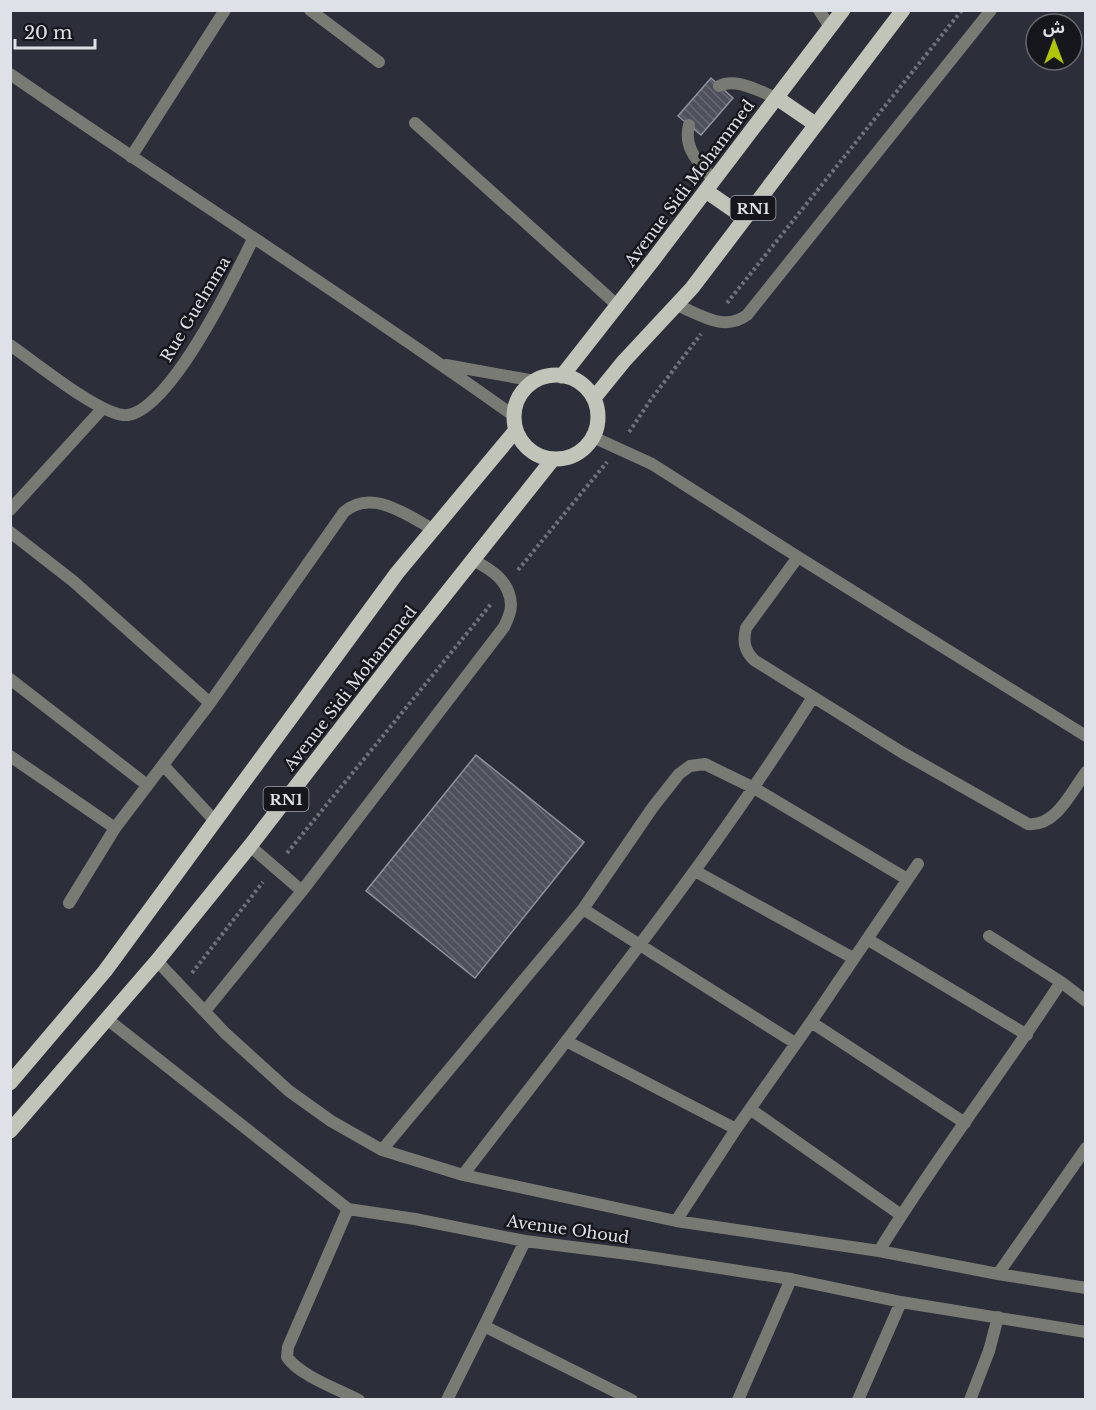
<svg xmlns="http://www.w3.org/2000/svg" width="1096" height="1410" viewBox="0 0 1096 1410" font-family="'Libre Baskerville','Noto Sans Arabic',serif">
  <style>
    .building { fill: url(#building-back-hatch); stroke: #8f939f; stroke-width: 1.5 }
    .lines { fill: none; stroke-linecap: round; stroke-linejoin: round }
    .path { stroke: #70727b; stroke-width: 4; stroke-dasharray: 3 3; stroke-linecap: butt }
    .service { stroke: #787a74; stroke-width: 12 }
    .pedestrian { stroke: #787a74; stroke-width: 12 }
    .minor { stroke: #787a74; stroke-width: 12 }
    .primary { stroke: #c1c4b9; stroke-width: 15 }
    .labels { text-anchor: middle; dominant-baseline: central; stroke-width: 5; stroke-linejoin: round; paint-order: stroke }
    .shield { fill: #16171c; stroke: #a3a4ab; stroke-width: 1.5 }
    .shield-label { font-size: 15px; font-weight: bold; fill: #dfe1e8 }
    .street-label { font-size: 16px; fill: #dfe1e8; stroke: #16171c }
  </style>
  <defs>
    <pattern id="building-back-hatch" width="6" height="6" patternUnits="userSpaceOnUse" patternTransform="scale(1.5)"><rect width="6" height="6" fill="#4e515c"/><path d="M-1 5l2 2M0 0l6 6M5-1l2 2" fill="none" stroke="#676a73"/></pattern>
  </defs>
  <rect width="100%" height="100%" fill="#2c2f39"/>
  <path class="building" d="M711,78L733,98L701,135L678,116Z
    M476,755L584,842L475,978L366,891Z"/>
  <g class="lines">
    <path class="path" d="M727,303L962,10
      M629,432L652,398L701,334
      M518,570L607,462
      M287,853L491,604
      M192,973L263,882"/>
    <path class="service" d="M719,86C736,77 760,92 777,98
      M689,125C683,149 699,162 713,180"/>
    <path class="pedestrian" d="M415,123L617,305
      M10,510L102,409
      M107,1019L348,1209
      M989,1351L998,1317
      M447,1400L484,1326
      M738,1400L791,1279"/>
    <path class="minor" d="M310,10L379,62
      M819,10L830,27
      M10,74C177,189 349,298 514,416
      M131,157L225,10
      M677,305C701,315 724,332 747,315L991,10
      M10,345C35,362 96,412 123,415C166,420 236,274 253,239
      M446,365L535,381
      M593,437L652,464L798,557L1086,736
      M10,532L73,581L210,703
      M798,557L746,628C743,641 744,650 754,660L903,753L1028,824C1056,827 1071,792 1086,772
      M10,679L147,785
      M10,756L115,828
      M163,765L214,820
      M250,846L302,891
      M695,871L853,958
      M69,903L115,828L210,703L344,512C372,488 406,515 433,529
      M583,909L795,1043
      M989,936L1061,982L1086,1001
      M867,939L1027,1035
      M157,961L225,1033L289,1091L331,1121L382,1150L463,1175L676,1221L879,1251L998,1274L1086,1288
      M205,1011L302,891L504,627C507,621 511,611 511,605C510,581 492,570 473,560
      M811,1022L965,1123
      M566,1041L736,1129
      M750,1109L901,1215
      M382,1150L583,909L653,807L679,774L690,766L705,764L754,788L907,879
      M463,1175C583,1018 708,864 813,697
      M676,1221L736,1129L811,1022L918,864
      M525,1241L484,1326L632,1400
      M879,1251C935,1159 1002,1073 1061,982
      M998,1274L1086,1148
      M359,1400C338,1389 300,1376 287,1357L288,1347L348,1209L415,1219L525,1241L636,1255L791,1279L901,1302L1086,1332
      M858,1400L901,1302
      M970,1400L989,1351"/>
    <path class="primary" d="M777,98L815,124
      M706,191L745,218
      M514 417a42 42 0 1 1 84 0a42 42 0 1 1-84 0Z
      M562,376L653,260L843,10
      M594,398L624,361L692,288L903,10
      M10,1083L105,971L397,573L516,430
      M10,1131L157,961L250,846L399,653L553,459"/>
  </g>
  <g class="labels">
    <g class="shield">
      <rect x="730.5" y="196" width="45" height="24" rx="4.5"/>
      <rect x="263.5" y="787" width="45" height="24" rx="4.5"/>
    </g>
    <g class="shield-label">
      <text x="753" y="208">RN1</text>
      <text x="286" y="799">RN1</text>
    </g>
    <g class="street-label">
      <text transform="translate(689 183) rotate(-53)">Avenue Sidi Mohammed</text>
      <text transform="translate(195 309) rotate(-59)">Rue Guelmma</text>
      <text transform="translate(350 688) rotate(-52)">Avenue Sidi Mohammed</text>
      <text transform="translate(568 1229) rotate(8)">Avenue Ohoud</text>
    </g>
  </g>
  <rect width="1096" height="1410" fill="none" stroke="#dfe1e8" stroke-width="24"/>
  <g transform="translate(1054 42)"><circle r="28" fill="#16171c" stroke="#66686e" stroke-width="1.5"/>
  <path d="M0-4.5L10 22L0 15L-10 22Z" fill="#afc508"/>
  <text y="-9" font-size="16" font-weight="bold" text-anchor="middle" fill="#dfe1e8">ش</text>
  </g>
  <path d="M15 39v9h80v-9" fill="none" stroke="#dfe1e8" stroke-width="3"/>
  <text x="24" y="39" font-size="18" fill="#dfe1e8" stroke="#16171c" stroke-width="4.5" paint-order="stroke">20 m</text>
</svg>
